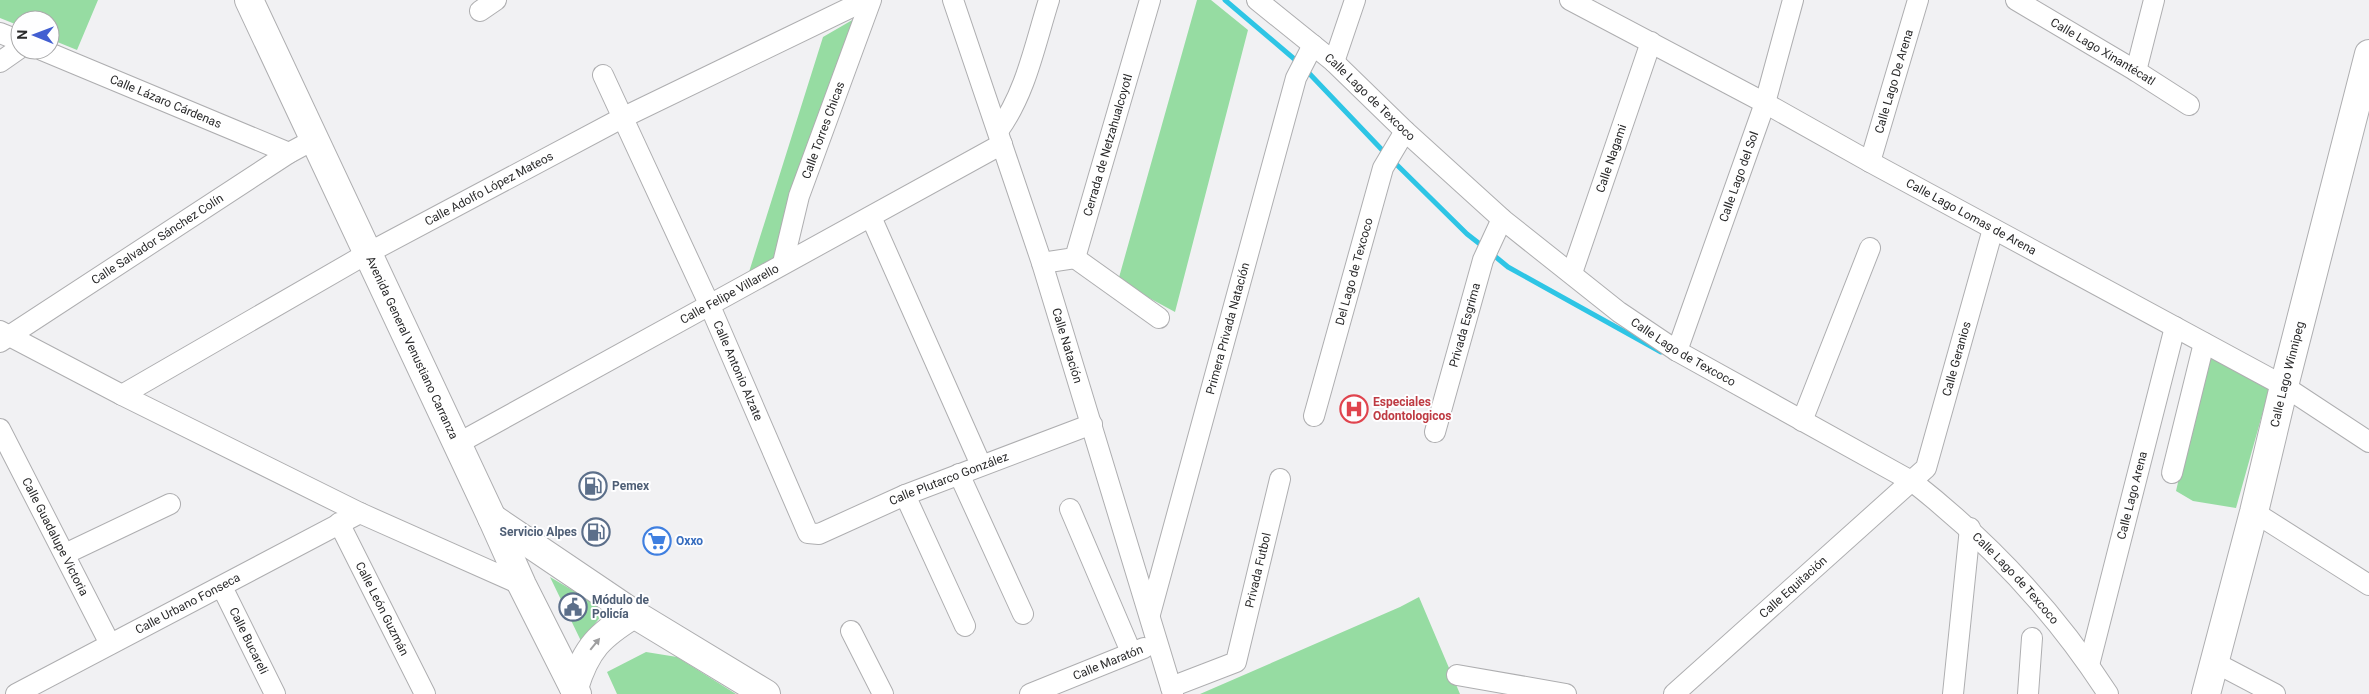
<svg xmlns="http://www.w3.org/2000/svg" width="2369" height="694" viewBox="0 0 2369 694" font-family="Roboto,sans-serif">
  <style>
    .green { fill: #96dca2 }
    .lines { fill: none; stroke-linecap: round; stroke-linejoin: round }
    .stream { stroke: #2ec5e5; stroke-width: 5 }
    .street-casing { stroke: #aeaeb0; stroke-width: 22 }
    .secondary-casing { stroke: #aeaeb0; stroke-width: 30 }
    .street { stroke: #fff; stroke-width: 20 }
    .secondary { stroke: #fff; stroke-width: 28 }
    .oneway { fill: #9f9fa0 }
    .labels { text-anchor: middle; dominant-baseline: central; stroke-width: 4; stroke-linejoin: round; paint-order: stroke }
    .street-label { font-size: 12px; fill: #2a2a2b; stroke: #fefeff }
    .health-label { font-size: 12px; font-weight: bold; fill: #be3a42; stroke: #fefeff; text-anchor: start }
    .service-label { font-size: 12px; font-weight: bold; fill: #4e5e75; stroke: #fefeff; text-anchor: start }
    .shop-label { font-size: 12px; font-weight: bold; fill: #366cbe; stroke: #fefeff; text-anchor: start }
  </style>
  <rect width="100%" height="100%" fill="#f1f1f3"/>
  <path class="green" d="M0,0H98L77,50L50,39V20H20V26L0,18Z
    M1197,0H1211L1248,30L1175,312L1118,281Z
    M854,19L775,257L749,272L823,37Z
    M2208,354L2269,390L2236,508L2193,501L2176,491Z
    M550,577L606,610L581,641Z
    M1419,597L1460,694H1200L1400,607Z
    M646,652L677,657L736,694H617L607,672Z"/>
  <g class="lines">
    <path class="stream" d="M1225,0L1299,63
      M1305,69L1385,153
      M1393,161L1467,234L1485,248
      M1491,253L1508,267L1661,352"/>
    <g class="street-casing">
      <g id="street">
        <path id="s1" d="M953,0L1042,263L1173,694"/>
        <path id="s2" d="M1257,0L1334,62L1405,131L1502,219L1619,312L1677,351L1913,482C1988,541 2056,613 2108,694"/>
        <path id="s3" d="M1570,0L1765,103L1870,162L2284,386L2369,442"/>
        <path id="s4" d="M2016,0L2136,71L2189,105"/>
        <path d="M480,11L496,0"/>
        <path d="M0,33L20,41"/>
        <path id="s5" d="M42,50L289,153"/>
        <path d="M0,62L20,48"/>
        <path d="M1334,62L1355,0"/>
        <path d="M2136,71L2154,0"/>
        <path id="s6" d="M603,75L710,306L808,533L819,534L905,495L1092,424"/>
        <path d="M998,131C1026,93 1035,44 1049,0"/>
        <path id="s7" d="M1870,162L1918,0"/>
        <path d="M871,217L981,465"/>
        <path d="M1075,258L1159,318"/>
        <path id="s8" d="M783,263L799,196L871,0"/>
        <path id="s9" d="M1042,263L1075,258L1150,0"/>
        <path id="s10" d="M1572,273L1651,42"/>
        <path d="M0,331L122,395L360,513L522,585"/>
        <path id="s11" d="M0,342L289,153L315,139"/>
        <path id="s12" d="M1677,351L1765,103L1793,0"/>
        <path id="s13" d="M122,395L368,253L622,118L866,0"/>
        <path id="s14" d="M1314,416L1383,168L1405,131"/>
        <path d="M1802,421L1870,248"/>
        <path id="s15" d="M0,429L110,644"/>
        <path id="s16" d="M1435,432L1483,260L1502,219"/>
        <path id="s17" d="M457,444L1002,144"/>
        <path d="M2172,473L2204,343"/>
        <path d="M959,474L1023,614"/>
        <path d="M905,495L965,626"/>
        <path d="M1070,509L1131,652"/>
        <path d="M2254,512L2369,585"/>
        <path id="s18" d="M339,523L425,694"/>
        <path d="M65,554L170,504"/>
        <path id="s19" d="M222,587L275,694"/>
        <path id="s20" d="M1150,614L1296,78L1313,45"/>
        <path d="M851,631L883,694"/>
        <path d="M2214,662L2275,694"/>
        <path id="s21" d="M2089,665L2175,327"/>
        <path d="M1457,675L1566,694"/>
        <path id="s22" d="M1171,687L1236,662L1280,479"/>
        <path id="s23" d="M16,694L360,513"/>
        <path id="s24" d="M1030,694L1144,648"/>
        <path id="s25" d="M1674,694L1926,468L1993,229"/>
        <path d="M1953,694L1970,528"/>
        <path d="M2028,694L2032,638"/>
      </g>
    </g>
    <g class="secondary-casing">
      <g id="secondary">
        <path id="s26" d="M249,0L492,518L522,585L577,694"/>
        <path d="M492,518L634,614L766,694"/>
        <path d="M574,688C586,648 600,635 634,614"/>
        <path id="s27" d="M2206,694L2254,512L2284,386L2369,54"/>
      </g>
    </g>
    <use href="#street" class="street"/>
    <use href="#secondary" class="secondary"/>
  </g>
  <defs><path id="oneway-solid" d="M-6-.8H1V-3.2L6.5 0L1 3.2V.8H-6Z" transform="scale(1.25)"/></defs>
  <use class="oneway" href="#oneway-solid" transform="translate(595 644) rotate(-51)"/>
  <defs>
    <g id="hospital-ring" transform="scale(1.4375)"><circle r="9.5" fill="#fefeff" stroke="#e0444e" stroke-width="1.5"/><path d="M-5-5h3v3.5h4V-5h3V5h-3V1.5h-4V5h-3Z" fill="#e0444e"/></g>
    <g id="fuel-ring" transform="scale(1.4375)"><circle r="9.5" fill="#fefeff" stroke="#5c6f8a" stroke-width="1.5"/><path d="M-5.5-6h7V0h2V4h1.3V-2.5L3-4.5l.8-.8L6-3V5H2.5V1h-1V6h-7ZM-4.2-4.7v3.2H.2V-4.7Z" fill="#5c6f8a"/></g>
    <g id="supermarket-ring" transform="scale(1.4375)"><circle r="9.5" fill="#fefeff" stroke="#3f7fe0" stroke-width="1.5"/><path d="M-6-5.5h2.5l.6 2H6L4.5 2H-2.5L-4.4-4H-6ZM-1.5 3.2a1.3 1.3 0 1 0 .1 0ZM3 3.2a1.3 1.3 0 1 0 .1 0Z" fill="#3f7fe0"/></g>
    <g id="civic-ring" transform="scale(1.4375)"><circle r="9.5" fill="#fefeff" stroke="#5c6f8a" stroke-width="1.5"/><path d="M-.6-6.5H3V-4.5H.6V-3L4-1V1h2V6H-6V1h2V-1L-.6-3ZM-1.2 2.5V6h2.4V2.5Z" fill="#5c6f8a"/></g>
  </defs>
  <g fill-rule="evenodd">
    <use href="#hospital-ring" x="1354" y="409"/>
    <use href="#fuel-ring" x="593" y="486"/>
    <use href="#fuel-ring" x="596" y="532"/>
    <use href="#supermarket-ring" x="657" y="541"/>
    <use href="#civic-ring" x="573" y="607"/>
  </g>
  <g class="labels">
    <g class="street-label">
      <text stroke="none"><textPath href="#s4" startOffset="101">Calle Lago Xinantécatl</textPath></text>
      <text stroke="none"><textPath href="#s7" startOffset="84">Calle Lago De Arena</textPath></text>
      <text stroke="none"><textPath href="#s2" startOffset="149">Calle Lago de Texcoco</textPath></text>
      <text stroke="none"><textPath href="#s5" startOffset="134">Calle Lázaro Cárdenas</textPath></text>
      <text stroke="none"><textPath href="#s8" startOffset="139">Calle Torres Chicas</textPath></text>
      <text stroke="none"><textPath href="#s9" startOffset="151">Cerrada de Netzahualcoyotl</textPath></text>
      <text stroke="none"><textPath href="#s10" startOffset="121">Calle Nagami</textPath></text>
      <text stroke="none"><textPath href="#s12" startOffset="185">Calle Lago del Sol</textPath></text>
      <text stroke="none"><textPath href="#s13" startOffset="421">Calle Adolfo López Mateos</textPath></text>
      <text stroke="none"><textPath href="#s3" startOffset="456">Calle Lago Lomas de Arena</textPath></text>
      <text stroke="none"><textPath href="#s11" startOffset="188">Calle Salvador Sánchez Colín</textPath></text>
      <text stroke="none"><textPath href="#s14" startOffset="150">Del Lago de Texcoco</textPath></text>
      <text stroke="none"><textPath href="#s17" startOffset="311">Calle Felipe Villarello</textPath></text>
      <text stroke="none"><textPath href="#s16" startOffset="111">Privada Esgrima</textPath></text>
      <text stroke="none"><textPath href="#s20" startOffset="296">Primera Privada Natación</textPath></text>
      <text stroke="none"><textPath href="#s1" startOffset="364">Calle Natación</textPath></text>
      <text stroke="none"><textPath href="#s26" startOffset="384">Avenida General Venustiano Carranza</textPath></text>
      <text stroke="none"><textPath href="#s2" startOffset="554">Calle Lago de Texcoco</textPath></text>
      <text stroke="none"><textPath href="#s25" startOffset="452">Calle Geranios</textPath></text>
      <text stroke="none"><textPath href="#s6" startOffset="325">Calle Antonio Alzate</textPath></text>
      <text stroke="none"><textPath href="#s27" startOffset="330">Calle Lago Winnipeg</textPath></text>
      <text stroke="none"><textPath href="#s6" startOffset="654">Calle Plutarco González</textPath></text>
      <text stroke="none"><textPath href="#s21" startOffset="175">Calle Lago Arena</textPath></text>
      <text stroke="none"><textPath href="#s15" startOffset="121">Calle Guadalupe Victoria</textPath></text>
      <text stroke="none"><textPath href="#s22" startOffset="164">Privada Futbol</textPath></text>
      <text stroke="none"><textPath href="#s2" startOffset="959">Calle Lago de Texcoco</textPath></text>
      <text stroke="none"><textPath href="#s25" startOffset="160">Calle Equitación</textPath></text>
      <text stroke="none"><textPath href="#s23" startOffset="194">Calle Urbano Fonseca</textPath></text>
      <text stroke="none"><textPath href="#s18" startOffset="96">Calle León Guzmán</textPath></text>
      <text stroke="none"><textPath href="#s19" startOffset="60">Calle Bucareli</textPath></text>
      <text stroke="none"><textPath href="#s24" startOffset="84">Calle Maratón</textPath></text>
    </g>
    <g class="health-label">
      <text x="1373" y="402">Especiales<tspan x="1373" dy="14">Odontologicos</tspan></text>
    </g>
    <g class="service-label">
      <text x="612" y="486">Pemex</text>
      <text x="577" y="532" text-anchor="end">Servicio Alpes</text>
      <text x="592" y="600">Módulo de<tspan x="592" dy="14">Policía</tspan></text>
    </g>
    <g class="shop-label">
      <text x="676" y="541">Oxxo</text>
    </g>
  </g>
  <g transform="translate(35 35) rotate(271)"><circle r="24" fill="#fefeff" stroke="#a9a9aa"/>
  <path d="M0-4L9 19L0 12L-9 19Z" fill="#425ed1"/>
  <text y="-8" font-size="14" font-weight="bold" text-anchor="middle" fill="#2a2a2b">N</text>
  </g>
</svg>
